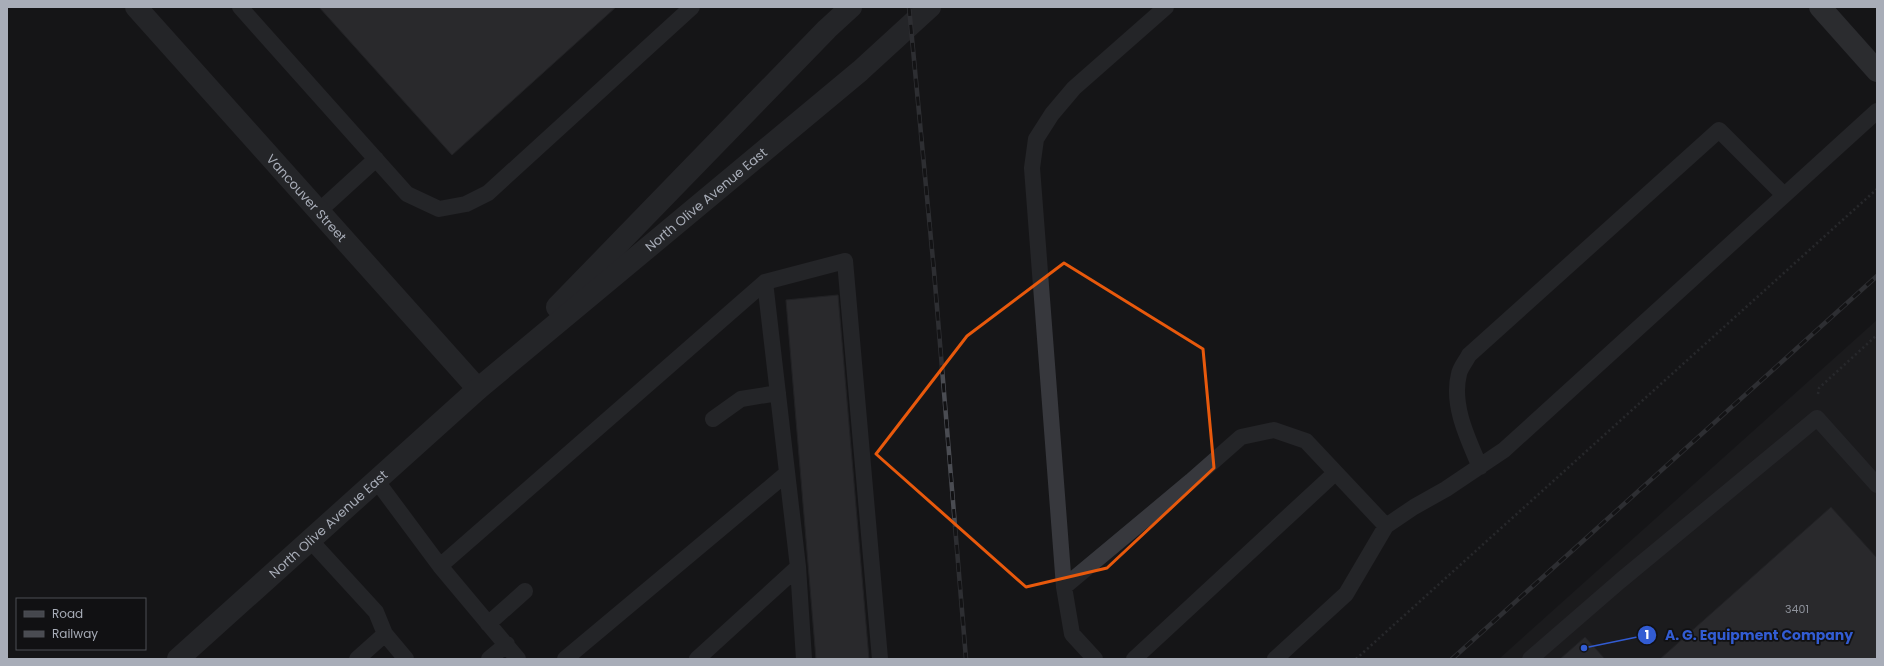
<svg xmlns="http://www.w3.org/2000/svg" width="1884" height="666" viewBox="0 0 1884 666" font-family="Poppins,sans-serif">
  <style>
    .built { fill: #222225 }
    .building { fill: #404145; stroke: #303034 }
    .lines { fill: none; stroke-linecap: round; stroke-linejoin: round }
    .path { stroke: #3d3f44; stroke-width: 2.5; stroke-dasharray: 2 3; stroke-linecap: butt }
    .service { stroke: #37383d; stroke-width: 16 }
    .minor { stroke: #37383d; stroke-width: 22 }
    .tertiary { stroke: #37383d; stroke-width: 22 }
    .secondary { stroke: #45474d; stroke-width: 22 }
    .rail-casing { stroke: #4a4c52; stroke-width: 4.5 }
    .rail { stroke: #111113; stroke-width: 3; stroke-dasharray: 9; stroke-linecap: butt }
    .marked { fill: none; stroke: #e8590c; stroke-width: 3; stroke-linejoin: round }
    .labels { text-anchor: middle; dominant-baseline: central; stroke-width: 3.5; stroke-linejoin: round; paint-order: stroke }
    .number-label { font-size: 11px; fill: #8e929b }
    .street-label { font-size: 13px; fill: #a8adb8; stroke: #111113 }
    .leader { fill: none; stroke: #325cd3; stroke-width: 1.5 }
    .callout-dot { fill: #325cd3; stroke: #111113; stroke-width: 1.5 }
    .mark-label { font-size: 12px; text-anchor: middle; font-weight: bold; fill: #fff }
    .callout-label { font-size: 14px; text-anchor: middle; font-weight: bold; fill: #325cd3; stroke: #111113; stroke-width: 3.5; stroke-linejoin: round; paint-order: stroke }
  </style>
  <rect width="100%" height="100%" fill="#161618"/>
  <path class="built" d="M1877,320V659H1499Z"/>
  <path class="building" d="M319,7H616L452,155Z
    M838,295L869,659H816L786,300Z
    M1831,507L1877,558V659H1660Z
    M1585,637L1605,659H1560Z"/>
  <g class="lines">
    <path class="path" d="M1818,394L1819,388L1877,335
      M1356,659L1877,189"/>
    <path class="service" d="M240,7L407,194L439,209L466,204L488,193L692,7
      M319,211L376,159
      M765,282L845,261L880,659
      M713,419L741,399L778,393
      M1480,467C1468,439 1451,405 1459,374C1460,368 1466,361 1469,355L1719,130L1784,195
      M376,480L440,566L518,659
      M310,540L376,612L385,634L357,659
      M440,566L765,282L798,567L804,659
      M1064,587L1191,481L1241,437L1274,430L1306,441L1386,526
      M488,624L525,591
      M385,634L406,659
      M489,659L507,644
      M565,659L786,474
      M697,659L798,567
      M1095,659L1072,634L1064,587L1032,168L1036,139L1052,114L1074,88L1166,7
      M1134,659L1335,473
      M1275,659L1346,594L1386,526L1414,507L1446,489L1504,450L1877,111
      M1530,659L1620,581L1817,418L1877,485"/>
    <path class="minor" id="s1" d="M136,7L478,389"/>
    <g class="tertiary">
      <path d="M557,307L827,29L851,7"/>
      <path id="s2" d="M178,659L478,389L860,71L930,7"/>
    </g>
    <path class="secondary" d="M1820,7L1877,71"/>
    <g class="rail-casing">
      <path id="rail" d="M909,7L934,271L966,659
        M1452,659L1877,276"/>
    </g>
    <use href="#rail" class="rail"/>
  </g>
  <path d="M0 0H1884V666H0ZM1064,263L1203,349L1214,468L1107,568L1026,587L876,454L967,336Z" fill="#161618" fill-opacity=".55" fill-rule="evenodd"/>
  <path class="marked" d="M1064,263L1203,349L1214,468L1107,568L1026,587L876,454L967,336Z"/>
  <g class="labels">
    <g class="number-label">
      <text x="1797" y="609">3401</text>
    </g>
    <g class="street-label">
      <text stroke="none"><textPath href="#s1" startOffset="256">Vancouver Street</textPath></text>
      <text stroke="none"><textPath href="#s2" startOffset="700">North Olive Avenue East</textPath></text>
      <text stroke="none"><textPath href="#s2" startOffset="202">North Olive Avenue East</textPath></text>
    </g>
  </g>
  <path class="leader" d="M1584 648L1647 635"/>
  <g class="callout-dot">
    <circle cx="1584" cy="648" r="4"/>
    <circle cx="1647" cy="635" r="10"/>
  </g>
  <g class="mark-label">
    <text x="1647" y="639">1</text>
  </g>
  <g class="callout-label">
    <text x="1759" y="640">A. G. Equipment Company</text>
  </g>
  <rect width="1884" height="666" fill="none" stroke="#a8adb8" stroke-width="16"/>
  <rect x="16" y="598" width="130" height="52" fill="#111113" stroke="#4d4f55"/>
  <rect x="24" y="611" width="20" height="6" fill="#45474d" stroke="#4d4f55"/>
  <text x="52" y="618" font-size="12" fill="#a8adb8">Road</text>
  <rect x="24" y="631" width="20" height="6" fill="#4a4c52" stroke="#4d4f55"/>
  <text x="52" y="638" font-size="12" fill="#a8adb8">Railway</text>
</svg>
